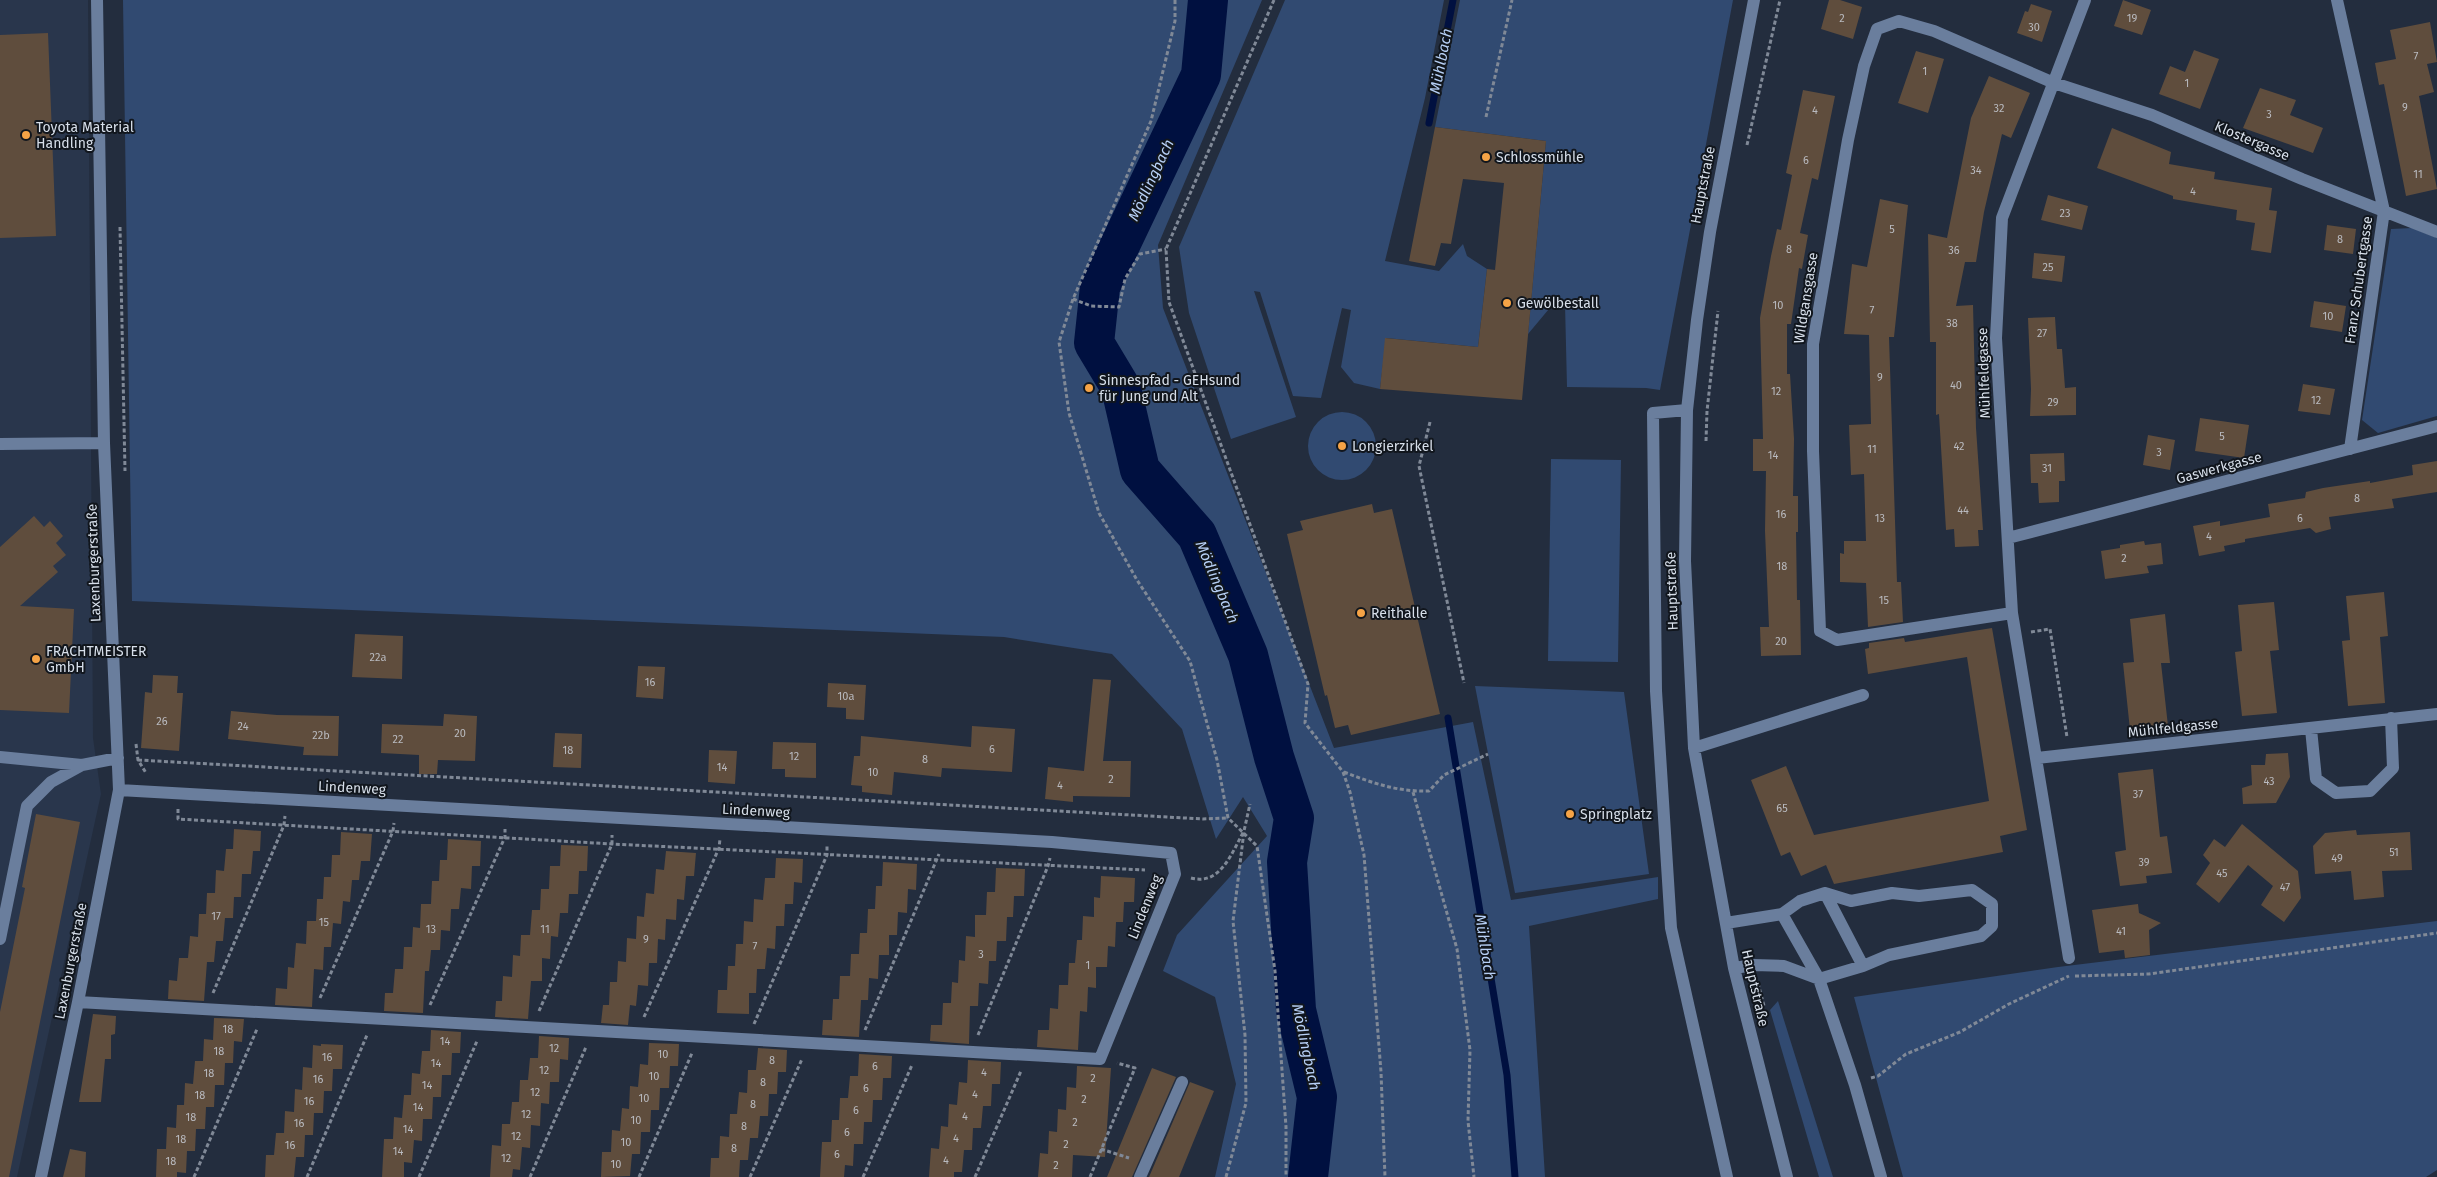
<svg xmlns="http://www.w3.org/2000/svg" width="2437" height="1177" viewBox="0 0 2437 1177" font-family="'Fira Sans',sans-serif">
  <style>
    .built { fill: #29364c }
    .green { fill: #314a71 }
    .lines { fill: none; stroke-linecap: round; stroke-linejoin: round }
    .stream { stroke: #001040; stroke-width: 7 }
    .river { stroke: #001040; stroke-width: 40 }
    .building { fill: #5f4d3d }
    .path { stroke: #808997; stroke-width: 3; stroke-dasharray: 4 2.5; stroke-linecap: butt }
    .minor { stroke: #6a7e9d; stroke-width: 12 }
    .poi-dot { fill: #f5a346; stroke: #11161d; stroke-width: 2 }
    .labels { text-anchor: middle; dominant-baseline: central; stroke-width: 4; stroke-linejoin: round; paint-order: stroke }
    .number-label { font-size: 11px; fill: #b9babf }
    .poi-label { font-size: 14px; fill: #d7dfea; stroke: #11161d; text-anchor: start }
    .street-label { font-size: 14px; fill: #d7dfea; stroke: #11161d }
    .water-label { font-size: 15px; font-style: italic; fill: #b7d0f6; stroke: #11161d }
  </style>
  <rect width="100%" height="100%" fill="#232d3e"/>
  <path class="built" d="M0,0H88L93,738L101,794L17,1177H0Z"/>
  <path class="green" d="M123,0H1262L1158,245L1163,308L1334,748L1473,722L1511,900L1658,877V899L1529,926L1545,1177H1215L1236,1084L1215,997L1163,971L1177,935L1267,836L1243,797L1216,839L1182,729L1112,654L1004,637L132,601Z
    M1285,0H1444L1425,98L1385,261L1439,271L1463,244L1467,256L1487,269L1478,347L1386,338L1380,389L1354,383L1341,367L1351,310L1342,308L1321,398L1293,396L1260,292L1254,291L1296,417L1231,439L1189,313L1179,247Z
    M1460,0H1733L1660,390L1646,388L1567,387L1565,304L1554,303L1528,334L1546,141L1435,127Z
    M2412,228L2437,238V416L2378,433L2362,420L2391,229Z
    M1308 446a34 34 0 1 1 68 0a34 34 0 1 1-68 0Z
    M1551,459L1621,460L1618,662L1548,661Z
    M1475,686L1624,692L1649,874L1515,893Z
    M2437,921V1170L2426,1177H1903L1854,997L2058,967Z
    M1778,1001L1833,1177H1819L1770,1010Z"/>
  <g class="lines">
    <path class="stream" d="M1429,123L1453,0
      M1448,718L1507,1075L1515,1177"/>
    <path class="river" d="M1208,0L1201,75L1100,287L1094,343L1121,388L1140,470L1197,535L1248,655L1274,757L1294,818L1287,862L1296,1010L1317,1097L1308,1177"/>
  </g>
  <path class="building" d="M1829,0H1840L1862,7L1853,39L1821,29Z
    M2123,0L2151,10L2142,35L2114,26Z
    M2031,4L2052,11L2042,42L2017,33L2025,11L2028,12Z
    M2430,22L2437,62L2427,64L2434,92L2419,96L2437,189L2406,196L2384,84L2379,85L2375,63L2396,59L2390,30Z
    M48,33L56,236L0,238V35Z
    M2194,50L2219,59L2200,109L2159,94L2170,66L2185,72Z
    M1916,51L1944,59L1928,113L1898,103Z
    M1989,76L2030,93L2011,138L2002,134L1984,212L1976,262H1965L1956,306L1973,305L1976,428L1983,530H1978L1979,546L1955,547L1954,529L1946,530L1939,414L1936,415V342H1930L1928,234L1947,238L1971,118Z
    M2260,88L2296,100L2290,115L2323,128L2313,153L2243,128Z
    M1803,90L1835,96L1818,180L1812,178L1800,233L1808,235L1802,269L1799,268L1791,324H1787V374H1790L1794,439L1793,496H1798V532H1796L1797,600H1800L1801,655L1761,656L1760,627H1769L1765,531L1766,471H1753V439H1763L1760,318L1771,256L1777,229L1781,230L1792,175L1786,173Z
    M1435,127L1546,141L1522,400L1380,389L1385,338L1478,347L1487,269L1495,270L1504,183L1463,179L1451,244L1441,243L1435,266L1409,261Z
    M2112,128L2171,152L2169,164L2215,172L2214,179L2272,188L2269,210L2277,211L2271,253L2251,250L2255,223L2236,220L2237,210L2173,199V196L2097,168Z
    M2048,195L2088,206L2082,230L2041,220Z
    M1880,199L1908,205L1894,337H1889L1897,582H1901L1903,622L1868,627L1866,583L1840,582V553L1844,554V541H1866L1864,474L1851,475L1849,425L1871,424L1869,335L1844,334L1852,264L1867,267Z
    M2327,225L2356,229L2353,254L2324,250Z
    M2034,253L2065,256L2062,282L2032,278Z
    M2314,301L2346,306L2342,332L2310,327Z
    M2055,317L2057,349H2062L2065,388L2076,387V415L2030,416L2031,389L2028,318Z
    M2303,384L2335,389L2330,415L2298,411Z
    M2200,418L2249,425L2244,458L2195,451Z
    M2148,435L2175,440L2170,470L2143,465Z
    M2064,453L2065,481H2059V502L2039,503L2038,483H2031L2030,454Z
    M2437,461V492L2392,499L2394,508L2329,517L2331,529L2316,533L2310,528L2245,539V542L2224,546L2225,551L2199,556L2193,526L2220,521V526L2270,517L2268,504L2305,498L2306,492L2323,488L2370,481V483L2413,475L2412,465Z
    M1372,504L1374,513L1392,509L1440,714L1351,735L1348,725L1335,728L1327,695L1325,696L1287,534L1303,530L1300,521Z
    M34,516L44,527L50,521L63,536L56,543L66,555L53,566L58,572L20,606L74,609L69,713L0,710V547Z
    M2144,541L2145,545L2161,543L2163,564L2147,566L2149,573L2105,579L2101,551L2120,548V545Z
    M2384,592L2388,636L2380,637L2385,703L2348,706L2342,641L2350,640L2346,596Z
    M2274,602L2279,650L2270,651L2277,713L2242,716L2235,652L2242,651L2238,605Z
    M2165,614L2170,663H2161L2168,726L2130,730L2123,663L2134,662L2130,619Z
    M1992,628L2027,830L2000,836L2003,852L1834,884L1826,865L1801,876L1790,852L1781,856L1751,780L1786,766L1814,835L1989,801L1967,657L1868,674L1865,649L1869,648V643L1904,638L1905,642Z
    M355,634L403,636L402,679L352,677Z
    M638,666L665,667L663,699L636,697Z
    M153,675L178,676L177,693H183L179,751L141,748L145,692L152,693Z
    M1093,679L1111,680L1103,761H1131L1130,797L1073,796V802L1045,799L1048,767L1084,771Z
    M828,683L866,685L864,720L846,719V708L827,707Z
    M231,711L277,715L339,716L338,756L303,755L304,747L228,739Z
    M444,714L477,716L475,761L438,760L437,774H419V755L381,753L382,724L443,726Z
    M972,726L1015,729L1012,772L942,768L941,777L894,772L892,795L862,792V786L851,785L854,756H860L861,736L971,747Z
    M555,733L582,734L581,768L553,767Z
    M773,742L816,743V778L785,777V769H772Z
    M709,750L737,751L735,784L708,782Z
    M2288,753L2290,777L2276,803L2243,804L2242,788L2252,785L2251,765H2265L2266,754Z
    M2153,769L2160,837L2167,836L2172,873L2146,876L2147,883L2120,886L2115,852L2126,850L2118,773Z
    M36,814L80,822L9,1177H0V1012L25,888L22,887Z
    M2242,824L2298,871L2301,898L2284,922L2261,905L2273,886L2248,865L2219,903L2196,884L2210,863L2203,855L2214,839L2225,847Z
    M234,829L261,831L260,851H253L251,874H242L241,897H234L233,918H225L223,941H216L214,962H207L204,1001L168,999L169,980L177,981L179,958H188L190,936L198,937L199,914H206L207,893H215L216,870L224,871L226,849H233Z
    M2356,830L2357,835L2410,832L2412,870L2382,871L2384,897L2354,900L2351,871L2315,874L2313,846L2325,833Z
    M341,832L372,834L370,861H361L359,880H352L350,902L343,901L341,924L333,923L331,947H324L323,970L314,969L312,1007L275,1005L276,988L287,989L288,967L294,968L296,943L306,944L307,921H316L317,899H323L324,877H331L332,855H340Z
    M448,839L481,841L480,866H472L471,889L461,888L459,909H451L450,931L441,930L440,950H431L429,971H425L423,1013L384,1011L385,993H393L395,969H403L404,947H412L413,927L420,928L421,904H431L432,881H439L440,860H447Z
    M561,845L588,846L587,871H579L578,894H569L568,913H560L558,937L551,936L550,959L542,958V981H531L528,1019L495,1017L496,1001H502L503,976L512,977L513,955L520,956L521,935H530L532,910H540L541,889H549L550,866H560Z
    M666,851L696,853L694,876H686L684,900L677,899L676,920L666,919L665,940L658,939L657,963H649L648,986L638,985L636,1006L630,1005L628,1025L601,1023L603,1005H609L610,982H617L618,961L626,962L627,938L636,939L637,916L644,917L646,893L654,894L656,869L664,870Z
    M776,858L803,859L802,883L794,882L793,904H785L784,926H776L775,949L767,948L765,969H757L756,993H749V1014L717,1013L718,990H727L728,966H735L736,944H743L744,921L753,922L754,899L763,900L765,878H775Z
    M883,862L917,864L916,890L908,889L907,913L898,912L897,935H889V955H879L878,979L869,978L868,1000H861L859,1037L822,1035L823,1020H832L833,999H839L840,976H850L851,954H859L860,933H867L868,909H875L876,886H882Z
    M996,868L1025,869L1024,896H1014L1013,917H1007L1006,941H997L996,961H989L988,984L979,983L978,1006H970L969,1044L930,1041L931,1025H942L943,1003H951L952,982L958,983L959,960L965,961L966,936L975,937V915H986L987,892H995Z
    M1101,876L1135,878L1134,902H1124L1123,922H1116L1115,947L1108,946L1107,967H1096V988L1088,987L1087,1012L1080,1011L1078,1050L1037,1047L1038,1030H1049L1050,1008L1058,1009L1059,985H1068L1069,963H1075L1077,940H1082L1083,916L1094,917V897L1100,898Z
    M2138,904L2139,913L2161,923L2149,930L2150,955L2125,958L2124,950L2099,953L2092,910Z
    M93,1014L116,1016L115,1034L111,1035V1059H105L101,1102H79Z
    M214,1018L244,1019L242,1042L234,1041L233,1063H225L224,1085H215L214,1107H206L205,1129H196L195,1151H187L186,1173L177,1172V1177H156L157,1149H166L167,1127L176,1128L177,1105H184L185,1083L193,1084L195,1061H203L204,1039L213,1040Z
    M431,1030L461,1032L460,1053H452L451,1075H442L441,1097H433L432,1119H423L422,1141L414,1140L412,1163L404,1162V1177H382L384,1139H393L394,1117L402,1118L404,1095H411L412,1073L420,1074L422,1051H430Z
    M539,1036L569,1038L568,1060L560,1059L559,1082H550L549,1104L541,1103L540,1126L531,1125L530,1148L522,1147L520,1170L513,1169L512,1177H490L492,1145L501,1146L502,1124H510L512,1102H519L520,1080H528L530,1058H538Z
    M649,1043L679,1044L678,1066H670L669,1088H660L659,1110H651L650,1132H641L640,1154H632L630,1176L601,1177L602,1152H611L612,1130L620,1131L622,1108L629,1109L630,1086L638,1087L640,1064L648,1065Z
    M321,1044L343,1045L342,1069H333L332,1091H324L323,1113H314L313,1135H305L304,1157H296L294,1177H265L266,1155H274L276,1133H284L285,1111L294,1112L295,1089L302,1090L303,1067L312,1068L313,1045L321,1046Z
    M758,1048L787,1050L786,1072H778L777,1094H769L768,1116H760L758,1138H750L748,1160H740L739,1177H710L711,1158H719L720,1136L729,1137L730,1114H737L739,1092L747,1093L748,1070H756Z
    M859,1054L892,1056L891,1078H883L882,1100H873L872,1122H864L863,1144H854L853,1166L845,1165L844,1177H820L822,1142H831L832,1120H839L840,1098H848L850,1076H858Z
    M968,1060L1001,1062L1000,1084H992L991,1106H983L981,1128H973L972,1150H964L962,1172H954V1177H929L931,1148L939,1149L941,1126L948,1127L949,1104L957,1105L959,1082L967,1083Z
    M1077,1066L1111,1068L1105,1157L1073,1155L1072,1177H1038L1040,1153L1048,1154L1049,1131L1057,1132L1058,1109L1066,1110L1067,1087L1076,1088Z
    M1152,1068L1176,1077L1132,1177H1107Z
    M1190,1082L1214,1091L1179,1177H1149Z
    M70,1149L86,1152L85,1177H63Z"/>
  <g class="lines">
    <path class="path" d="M1175,0V21L1151,121L1073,299L1059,342L1069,413L1099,513L1137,580L1190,661L1217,760L1228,818L1257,846L1275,971L1286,1127V1177
      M1274,0L1166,249L1169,302L1308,684L1305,723L1343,772L1350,792L1364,855L1381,1072L1385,1177
      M1486,117L1512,0
      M1747,145L1780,0
      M120,227L125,471
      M1073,299L1091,306L1119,307L1125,279L1140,254L1166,249
      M1430,422L1419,466L1464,683
      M1706,441L1707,411L1718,311
      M2031,632L2050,629L2067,737
      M136,744L138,760L146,773
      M138,760L1203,819L1228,818
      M1344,772C1372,783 1398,792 1429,791L1444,775L1488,754
      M1413,792L1457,949L1470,1050L1468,1121L1474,1177
      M178,809V819L612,844L1145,870
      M1191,878C1221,886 1232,852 1244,831
      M2075,976L2149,974L2437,933
      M1758,983L1764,1006
      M213,993L284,825L285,816
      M320,998L393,831L394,823
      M430,1005L505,837V829
      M539,1011L612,844V835
      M644,1017L719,848L720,839
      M754,1024L827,855V845
      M865,1030L939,854
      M978,1035L1048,866L1050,858
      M1871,1078L1878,1076L1906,1054L1960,1032L2009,1004L2069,976
      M1101,1149L1129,1158
      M194,1177L257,1029
      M307,1177L367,1035
      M419,1177L477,1041
      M530,1177L586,1047
      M639,1177L692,1053
      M750,1177L802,1059
      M863,1177L912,1065
      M975,1177L1021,1071
      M1090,1177L1135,1068L1117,1063
      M1226,1177L1246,1103L1245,1035L1233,921L1244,831L1250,804"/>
    <path class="minor" d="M1754,0L1710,232L1697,320L1687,410L1685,561L1694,748L1734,968L1787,1177
      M2337,0L2384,211L2350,449
      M1687,410L1653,413L1656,691L1671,928L1727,1177
      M0,444L104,443
      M2008,538L2437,426
      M2012,613L1837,640L1820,631L1813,451V344L1848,140L1864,66L1877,29L1899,21L1934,31L2054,83L2152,115L2302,179L2437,232
      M2311,729L2316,779L2336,793L2370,791L2393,768L2391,718
      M1694,748L1863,695
      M0,757L82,765L118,758
      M2037,758L2437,714
      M1825,893L1863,966
      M1782,914L1819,979L1855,1085L1881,1177
      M1726,923L1782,914L1800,901L1825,893L1851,901L1892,893L1919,896L1972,890L1992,904V926L1981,936L1889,955L1863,966L1819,979L1784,966L1754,965L1734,968
      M0,939L27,806L51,782L82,765
      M2069,958L2012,613L1996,338L2002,218L2085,0
      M78,1002L1100,1059L1175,874L1171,853L1052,842L119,790
      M41,1177L78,1002L119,790L104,443L97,0
      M1140,1177L1182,1082"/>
  </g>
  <g class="poi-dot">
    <circle cx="26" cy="135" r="5"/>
    <circle cx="1486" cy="157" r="5"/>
    <circle cx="1507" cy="303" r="5"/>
    <circle cx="1089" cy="388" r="5"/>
    <circle cx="1342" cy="446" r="5"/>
    <circle cx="1361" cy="613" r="5"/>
    <circle cx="36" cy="659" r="5"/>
    <circle cx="1570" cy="814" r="5"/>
  </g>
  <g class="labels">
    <g class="number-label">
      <text x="1842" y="18">2</text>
      <text x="2132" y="18">19</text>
      <text x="2034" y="27">30</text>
      <text x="2416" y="56">7</text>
      <text x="1925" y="71">1</text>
      <text x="2187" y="83">1</text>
      <text x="2405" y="107">9</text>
      <text x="1999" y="108">32</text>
      <text x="1815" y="110">4</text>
      <text x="2269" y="114">3</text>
      <text x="1806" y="160">6</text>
      <text x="1976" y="170">34</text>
      <text x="2418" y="174">11</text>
      <text x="2193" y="191">4</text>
      <text x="2065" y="213">23</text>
      <text x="1892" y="229">5</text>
      <text x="2340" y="239">8</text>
      <text x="1789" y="249">8</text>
      <text x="1954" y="250">36</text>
      <text x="2048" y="267">25</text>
      <text x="1778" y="305">10</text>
      <text x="1872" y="310">7</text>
      <text x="2328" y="316">10</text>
      <text x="1952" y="323">38</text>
      <text x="2042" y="333">27</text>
      <text x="1880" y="377">9</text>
      <text x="1956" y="385">40</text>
      <text x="1776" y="391">12</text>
      <text x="2316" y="400">12</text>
      <text x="2053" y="402">29</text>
      <text x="2222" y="436">5</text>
      <text x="1959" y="446">42</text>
      <text x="1872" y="449">11</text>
      <text x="2159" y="452">3</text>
      <text x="1773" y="455">14</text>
      <text x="2047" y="468">31</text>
      <text x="2357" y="498">8</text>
      <text x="1963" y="510">44</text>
      <text x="1781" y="514">16</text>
      <text x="1880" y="518">13</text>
      <text x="2300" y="518">6</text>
      <text x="2209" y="536">4</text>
      <text x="2124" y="558">2</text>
      <text x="1782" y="566">18</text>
      <text x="1884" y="600">15</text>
      <text x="1781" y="641">20</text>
      <text x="378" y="657">22a</text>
      <text x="650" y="682">16</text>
      <text x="846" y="696">10a</text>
      <text x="162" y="721">26</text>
      <text x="243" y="726">24</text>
      <text x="460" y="733">20</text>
      <text x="321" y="735">22b</text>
      <text x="398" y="739">22</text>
      <text x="992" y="749">6</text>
      <text x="568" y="750">18</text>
      <text x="794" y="756">12</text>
      <text x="925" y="759">8</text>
      <text x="722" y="767">14</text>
      <text x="873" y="772">10</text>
      <text x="1111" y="779">2</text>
      <text x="2269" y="781">43</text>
      <text x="1060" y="785">4</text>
      <text x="2138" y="794">37</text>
      <text x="1782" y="808">65</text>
      <text x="2394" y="852">51</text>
      <text x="2337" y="858">49</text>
      <text x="2144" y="862">39</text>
      <text x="2222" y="873">45</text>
      <text x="2285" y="887">47</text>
      <text x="216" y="916">17</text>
      <text x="324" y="922">15</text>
      <text x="431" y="929">13</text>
      <text x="545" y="929">11</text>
      <text x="2121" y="931">41</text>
      <text x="646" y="939">9</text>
      <text x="755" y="946">7</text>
      <text x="981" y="954">3</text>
      <text x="1088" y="965">1</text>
      <text x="228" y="1029">18</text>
      <text x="445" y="1041">14</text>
      <text x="554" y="1048">12</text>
      <text x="219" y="1051">18</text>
      <text x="663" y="1054">10</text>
      <text x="327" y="1057">16</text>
      <text x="772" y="1060">8</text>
      <text x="436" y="1063">14</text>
      <text x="875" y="1066">6</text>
      <text x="544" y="1070">12</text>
      <text x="984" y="1072">4</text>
      <text x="209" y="1073">18</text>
      <text x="654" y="1076">10</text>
      <text x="1093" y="1078">2</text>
      <text x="318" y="1079">16</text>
      <text x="763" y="1082">8</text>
      <text x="427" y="1085">14</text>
      <text x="866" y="1088">6</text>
      <text x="535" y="1092">12</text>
      <text x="975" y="1094">4</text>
      <text x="200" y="1095">18</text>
      <text x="644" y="1098">10</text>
      <text x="1084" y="1099">2</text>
      <text x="309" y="1101">16</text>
      <text x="753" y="1104">8</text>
      <text x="418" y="1107">14</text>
      <text x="856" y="1110">6</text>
      <text x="526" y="1114">12</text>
      <text x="965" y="1116">4</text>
      <text x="191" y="1117">18</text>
      <text x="636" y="1120">10</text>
      <text x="1075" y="1122">2</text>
      <text x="299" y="1123">16</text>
      <text x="744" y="1126">8</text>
      <text x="408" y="1129">14</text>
      <text x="847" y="1132">6</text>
      <text x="516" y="1136">12</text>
      <text x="956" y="1138">4</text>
      <text x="181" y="1139">18</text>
      <text x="626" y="1142">10</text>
      <text x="1066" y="1144">2</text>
      <text x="290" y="1145">16</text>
      <text x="734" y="1148">8</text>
      <text x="398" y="1151">14</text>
      <text x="837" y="1154">6</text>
      <text x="506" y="1158">12</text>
      <text x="946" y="1160">4</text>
      <text x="171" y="1161">18</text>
      <text x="616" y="1164">10</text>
      <text x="1056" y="1165">2</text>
    </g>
    <g class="poi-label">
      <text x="36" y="127">Toyota Material<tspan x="36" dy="16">Handling</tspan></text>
      <text x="1496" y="157">Schlossmühle</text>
      <text x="1517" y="303">Gewölbestall</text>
      <text x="1099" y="380">Sinnespfad - GEHsund<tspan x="1099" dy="16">für Jung und Alt</tspan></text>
      <text x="1352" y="446">Longierzirkel</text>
      <text x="1371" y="613">Reithalle</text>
      <text x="46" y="651">FRACHTMEISTER<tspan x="46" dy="16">GmbH</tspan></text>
      <text x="1580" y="814">Springplatz</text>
    </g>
    <g class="street-label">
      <text transform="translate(2252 141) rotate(23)">Klostergasse</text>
      <text transform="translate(1703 185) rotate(-79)">Hauptstraße</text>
      <text transform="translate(2359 280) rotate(-82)">Franz Schubertgasse</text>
      <text transform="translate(1806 298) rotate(-81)">Wildgansgasse</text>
      <text transform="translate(1984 373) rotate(-92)">Mühlfeldgasse</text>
      <text transform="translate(2219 468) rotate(-15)">Gaswerkgasse</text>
      <text transform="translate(94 563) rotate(-92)">Laxenburgerstraße</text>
      <text transform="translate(1672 591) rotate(-92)">Hauptstraße</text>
      <text transform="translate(2173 728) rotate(-6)">Mühlfeldgasse</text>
      <text transform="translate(352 788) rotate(3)">Lindenweg</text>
      <text transform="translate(756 811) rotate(3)">Lindenweg</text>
      <text transform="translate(1145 907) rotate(-68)">Lindenweg</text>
      <text transform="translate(71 961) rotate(-79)">Laxenburgerstraße</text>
      <text transform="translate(1755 988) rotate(77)">Hauptstraße</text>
    </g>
    <g class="water-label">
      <text transform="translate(1441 61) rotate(-79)">Mühlbach</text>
      <text transform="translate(1151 180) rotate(-65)">Mödlingbach</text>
      <text transform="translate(1217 582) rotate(67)">Mödlingbach</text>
      <text transform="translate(1485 947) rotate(81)">Mühlbach</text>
      <text transform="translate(1306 1047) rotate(78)">Mödlingbach</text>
    </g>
  </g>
</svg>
